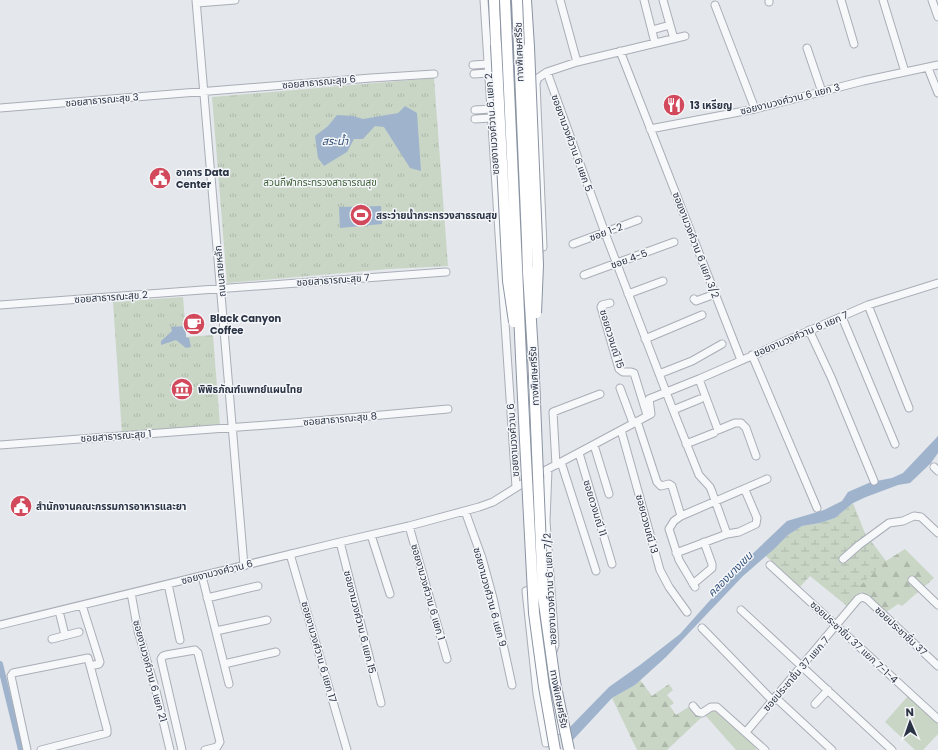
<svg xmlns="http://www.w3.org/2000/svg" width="938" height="750" viewBox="0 0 938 750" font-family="Poppins,'Noto Sans Thai',sans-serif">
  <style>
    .green { fill: #c9d6c5 }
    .forest { fill: url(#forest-firs) }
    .wetland { fill: url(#wetland-marsh) }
    .park { fill: url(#park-tufts) }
    .water { fill: #9fb4cc }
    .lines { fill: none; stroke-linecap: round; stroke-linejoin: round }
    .canal { stroke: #9fb4cc; stroke-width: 6 }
    .minor-casing { stroke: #a9aeb7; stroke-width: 9 }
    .highway-casing { stroke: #8b94a3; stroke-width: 12 }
    .minor { stroke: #f7f8fa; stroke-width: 7 }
    .highway { stroke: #fff; stroke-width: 10 }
    .highway-bridge-casing { stroke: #8b94a3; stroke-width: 12; stroke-linecap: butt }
    .highway-bridge { stroke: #fff; stroke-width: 10 }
    .labels { text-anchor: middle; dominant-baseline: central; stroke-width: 3; stroke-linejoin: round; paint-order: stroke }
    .street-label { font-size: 10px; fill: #2b3445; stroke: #f4f6f9 }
    .poi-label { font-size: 10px; font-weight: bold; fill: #2b3445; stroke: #f4f6f9; text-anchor: start }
    .park-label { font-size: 10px; fill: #3f6138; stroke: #f4f6f9 }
    .water-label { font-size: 11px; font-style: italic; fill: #34527a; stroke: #f4f6f9 }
  </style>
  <defs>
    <pattern id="forest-firs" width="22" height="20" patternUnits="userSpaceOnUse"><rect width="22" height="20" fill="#c9d6c5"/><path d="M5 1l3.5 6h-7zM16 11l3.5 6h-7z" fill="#adb8ab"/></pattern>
    <pattern id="wetland-marsh" width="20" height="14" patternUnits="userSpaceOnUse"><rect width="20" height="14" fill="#c9d6c5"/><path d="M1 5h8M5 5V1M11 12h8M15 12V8" fill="none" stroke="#adb8ab"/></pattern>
    <pattern id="park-tufts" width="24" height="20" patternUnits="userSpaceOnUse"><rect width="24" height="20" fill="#c9d6c5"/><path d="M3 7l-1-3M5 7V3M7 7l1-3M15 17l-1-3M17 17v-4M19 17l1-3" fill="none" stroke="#adb8ab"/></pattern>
  </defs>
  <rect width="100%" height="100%" fill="#e4e7ec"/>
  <path class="green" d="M908,696L938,724V734L923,750H915L885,722Z
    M714,708L757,748L755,750H736L705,715Z"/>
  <path class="forest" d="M905,549L934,578L902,606L898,604L885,613L861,592L858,587L886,561Z
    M640,680L652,696L669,684L673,690L667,695L674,703L670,706L676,715L690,706L702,717L667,750H637L612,698L635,685Z"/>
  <path class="wetland" d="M853,503L866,536L840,557L843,561L862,546L871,541L886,561L859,587L861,592L847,606L810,576L799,588L766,556L788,535L802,526L820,523L835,518Z"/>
  <path class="park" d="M434,78L448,266L389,269L227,283L212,97Z
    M183,297L186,337L213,335L220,426L122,434L113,302Z"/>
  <path class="water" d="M405,106L417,113L421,171L410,168L384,127L375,126L363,139H354L347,152L324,166L318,158L315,136L328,126L337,115L353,116L363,119L398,113Z
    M381,206L382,224L340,228L339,207Z
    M185,326L186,337L189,338L191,347L186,348L176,340L161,345V341L172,331L171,327Z
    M938,436V453L931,463L910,483L898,485L866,497L853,503L835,518L820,523L802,526L788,535L773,550L743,576L666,657L635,685L612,698L572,741L570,727L609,687L640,665L680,634L744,562L787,521L824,510L842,501L848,492L871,482L892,478L903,473Z"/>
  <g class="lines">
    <path class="canal" d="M0,664L21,750"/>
    <g class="minor-casing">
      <path id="minor" d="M196,0L244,566
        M484,0L500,249
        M560,0L577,62
        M644,0L655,43
        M663,0L674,39
        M769,0V2
        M841,0L854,44
        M883,0L905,72
        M932,0L938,17
        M197,3L235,0
        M715,5L755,109
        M652,30L670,25
        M807,48L822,92
        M620,51L741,360
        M473,65L488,64
        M928,68L938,93
        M547,72L605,233L673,410L699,475L710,487L712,492L727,534
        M474,74L488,73
        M0,108L371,78L434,74
        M475,110L491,109
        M475,119L491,118
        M650,129L755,109L863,81L938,65
        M573,244L638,220
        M533,247H543L536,83L538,78L547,72L577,62L685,36
        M511,248L500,249L516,487
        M584,275L674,242
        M628,294L663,281
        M694,299L696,301L715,294
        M610,303L602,305L601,307L619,369L623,372H631L634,373L647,415
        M0,305L446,272
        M868,305L909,408
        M842,317L895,444
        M809,330L831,377L874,481
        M645,339L702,315
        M752,355L817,508
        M659,374L692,361L722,344
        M699,379L718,430L735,423H741L746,428L756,456
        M620,388L633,423
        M673,410L700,399
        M637,421L657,482L661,486L669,484L672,486L681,516
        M621,430L660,570L669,587L687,612
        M686,444L714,433
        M0,445L293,423L448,409
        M594,445L609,494
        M579,453L612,564
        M561,462L596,571
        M556,465L553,412L600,394
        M934,467L938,471
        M548,469L546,521L555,645L552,654
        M465,511L482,558L493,598L512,685
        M409,526L447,659
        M371,535L390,594
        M340,542L381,703
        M676,553L727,534L739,532L756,524L757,518L745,490
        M290,554L347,750
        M843,559L859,545L889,523L903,521L914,516L921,517L938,533
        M770,565L938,719
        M202,576L229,684
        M912,580L938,605
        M168,584L180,640
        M693,584L712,568V564L704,542
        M695,587L679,560L669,529L674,521L681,516L767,479
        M536,589L526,591L537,694L546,743
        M131,593L138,631L156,691L170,750
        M207,598L258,586
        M82,605L100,662L99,664L90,666
        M741,610L892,750
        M59,611L65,635
        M0,625L340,542L409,526L479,507L493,502L533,477L651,414L649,399L699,379L868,305L938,283
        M702,628L773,701
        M216,631L267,620
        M52,639L79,632
        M224,664L276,652
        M550,676L557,731
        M776,698L832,750
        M815,704L828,690
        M693,706L698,712L702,713L711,707H717L765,750
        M746,732L858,599L862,597L867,599L938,666
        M27,750L11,676L13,673L88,658L107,729V733L41,750
        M182,750L161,659L163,656L166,655L195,650L198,653L220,742L217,747L205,750"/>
    </g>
    <g class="highway-casing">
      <path id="highway" d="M494,0L496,45
        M526,0L529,47
        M521,357L525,440"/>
    </g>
    <use href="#minor" class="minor"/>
    <use href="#highway" class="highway"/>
    <g class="highway-bridge-casing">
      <path id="highway-bridge" d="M505,0L521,357
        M517,0L527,240L528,272L533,354L543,596L555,682L569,750
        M496,45L508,281L514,322
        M529,47L538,265L536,313
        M525,440L534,613L544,687L555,750"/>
    </g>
    <use href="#highway-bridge" class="highway-bridge"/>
  </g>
  <defs>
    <g id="restaurant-disc" transform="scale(1.15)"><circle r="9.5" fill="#d1495b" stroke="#f4f6f9"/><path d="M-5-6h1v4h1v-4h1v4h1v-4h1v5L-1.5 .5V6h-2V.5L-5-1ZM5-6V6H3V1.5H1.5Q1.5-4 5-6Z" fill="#fff"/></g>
    <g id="civic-disc" transform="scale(1.15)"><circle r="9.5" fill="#d1495b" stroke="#f4f6f9"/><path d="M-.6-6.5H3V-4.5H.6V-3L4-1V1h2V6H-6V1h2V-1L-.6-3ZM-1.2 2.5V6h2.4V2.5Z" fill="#fff"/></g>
    <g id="stadium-disc" transform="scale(1.15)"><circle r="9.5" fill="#d1495b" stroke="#f4f6f9"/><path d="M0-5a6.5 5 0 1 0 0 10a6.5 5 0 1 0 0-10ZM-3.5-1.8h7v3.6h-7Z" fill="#fff"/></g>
    <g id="cafe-disc" transform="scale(1.15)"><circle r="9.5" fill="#d1495b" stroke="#f4f6f9"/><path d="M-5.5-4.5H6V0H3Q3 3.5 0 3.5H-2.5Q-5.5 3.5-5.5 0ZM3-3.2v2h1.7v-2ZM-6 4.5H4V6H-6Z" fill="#fff"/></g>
    <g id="museum-disc" transform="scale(1.15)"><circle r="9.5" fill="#d1495b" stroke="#f4f6f9"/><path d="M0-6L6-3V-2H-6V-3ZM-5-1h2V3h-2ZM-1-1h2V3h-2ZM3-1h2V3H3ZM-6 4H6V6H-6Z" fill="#fff"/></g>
  </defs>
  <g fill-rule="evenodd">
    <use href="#restaurant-disc" x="674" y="105"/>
    <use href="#civic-disc" x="160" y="178"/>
    <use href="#stadium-disc" x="361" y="215"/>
    <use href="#cafe-disc" x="194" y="324"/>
    <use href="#museum-disc" x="182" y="389"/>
    <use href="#civic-disc" x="21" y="506"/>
  </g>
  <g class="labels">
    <g class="street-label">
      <text transform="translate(519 52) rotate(-92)">ทางพิเศษศรีรัช</text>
      <text transform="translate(319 82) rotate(-5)">ซอยสาธารณะสุข 6</text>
      <text transform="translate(790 99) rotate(-14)">ซอยงามวงศ์วาน 6 แยก 3</text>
      <text transform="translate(102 100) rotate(-5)">ซอยสาธารณะสุข 3</text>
      <text transform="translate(492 124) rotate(-94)">ซอยงามวงศ์วาน 6 แยก 2</text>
      <text transform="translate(572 143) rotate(70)">ซอยงามวงศ์วาน 6 แยก 5</text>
      <text transform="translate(606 232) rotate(-20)">ซอย 1-2</text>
      <text transform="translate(696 245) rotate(69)">ซอยงามวงศ์วาน 6 แยก 3/2</text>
      <text transform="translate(629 259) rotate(-20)">ซอย 4-5</text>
      <text transform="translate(220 271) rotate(-95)">ถนนสายหลัก</text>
      <text transform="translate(333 280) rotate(-4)">ซอยสาธารณะสุข 7</text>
      <text transform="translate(111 297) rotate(-4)">ซอยสาธารณะสุข 2</text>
      <text transform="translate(801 334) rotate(-23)">ซอยงามวงศ์วาน 6 แยก 7</text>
      <text transform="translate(612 339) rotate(73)">ซอยดวงมณี 15</text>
      <text transform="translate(534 376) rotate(-93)">ทางพิเศษศรีรัช</text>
      <text transform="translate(340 419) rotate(-5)">ซอยสาธารณะสุข 8</text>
      <text transform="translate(116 436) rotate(-4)">ซอยสาธารณะสุข 1</text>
      <text transform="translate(513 440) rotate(-94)">ซอยงามวงศ์วาน 6</text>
      <text transform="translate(595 508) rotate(73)">ซอยดวงมณี 11</text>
      <text transform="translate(647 524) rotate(75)">ซอยดวงมณี 13</text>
      <text transform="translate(217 572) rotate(-14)">ซอยงามวงศ์วาน 6</text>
      <text transform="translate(550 589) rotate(-93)">ซอยงามวงศ์วาน 6 แยก 7/2</text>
      <text transform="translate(428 592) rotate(74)">ซอยงามวงศ์วาน 6 แยก 1</text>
      <text transform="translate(490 597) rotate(75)">ซอยงามวงศ์วาน 6 แยก 9</text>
      <text transform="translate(360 622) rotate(76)">ซอยงามวงศ์วาน 6 แยก 15</text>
      <text transform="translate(901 631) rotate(43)">ซอยประชาชื่น 37</text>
      <text transform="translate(854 642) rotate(43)">ซอยประชาชื่น 37 แยก 7-1-4</text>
      <text transform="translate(319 652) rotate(74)">ซอยงามวงศ์วาน 6 แยก 17</text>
      <text transform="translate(150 671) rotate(75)">ซอยงามวงศ์วาน 6 แยก 21</text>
      <text transform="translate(796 674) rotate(-49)">ซอยประชาชื่น 37 แยก 7</text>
      <text transform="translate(559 699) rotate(79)">ทางพิเศษศรีรัช</text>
    </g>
    <g class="poi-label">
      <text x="690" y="105">13 เหรียญ</text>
      <text x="176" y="172">อาคาร Data<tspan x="176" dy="12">Center</tspan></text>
      <text x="376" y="215">สระว่ายน้ำกระทรวงสาธรณสุข</text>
      <text x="210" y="318">Black Canyon<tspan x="210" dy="12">Coffee</tspan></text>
      <text x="198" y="389">พิพิธภัณฑ์แพทย์แผนไทย</text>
      <text x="36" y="506">สำนักงานคณะกรรมการอาหารและยา</text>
    </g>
    <g class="park-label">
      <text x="320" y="182">สวนกีฬากระทรวงสาธารณสุข</text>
    </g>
    <g class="water-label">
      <text x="335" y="141">สระน้ำ</text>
      <text transform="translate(730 574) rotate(-45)">คลองบางเขน</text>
    </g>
  </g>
  <g transform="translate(910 722) rotate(358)" stroke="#f4f6f9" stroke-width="3" paint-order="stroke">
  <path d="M0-3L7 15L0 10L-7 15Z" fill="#2b3445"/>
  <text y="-6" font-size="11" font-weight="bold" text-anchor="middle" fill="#2b3445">N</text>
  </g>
</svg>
